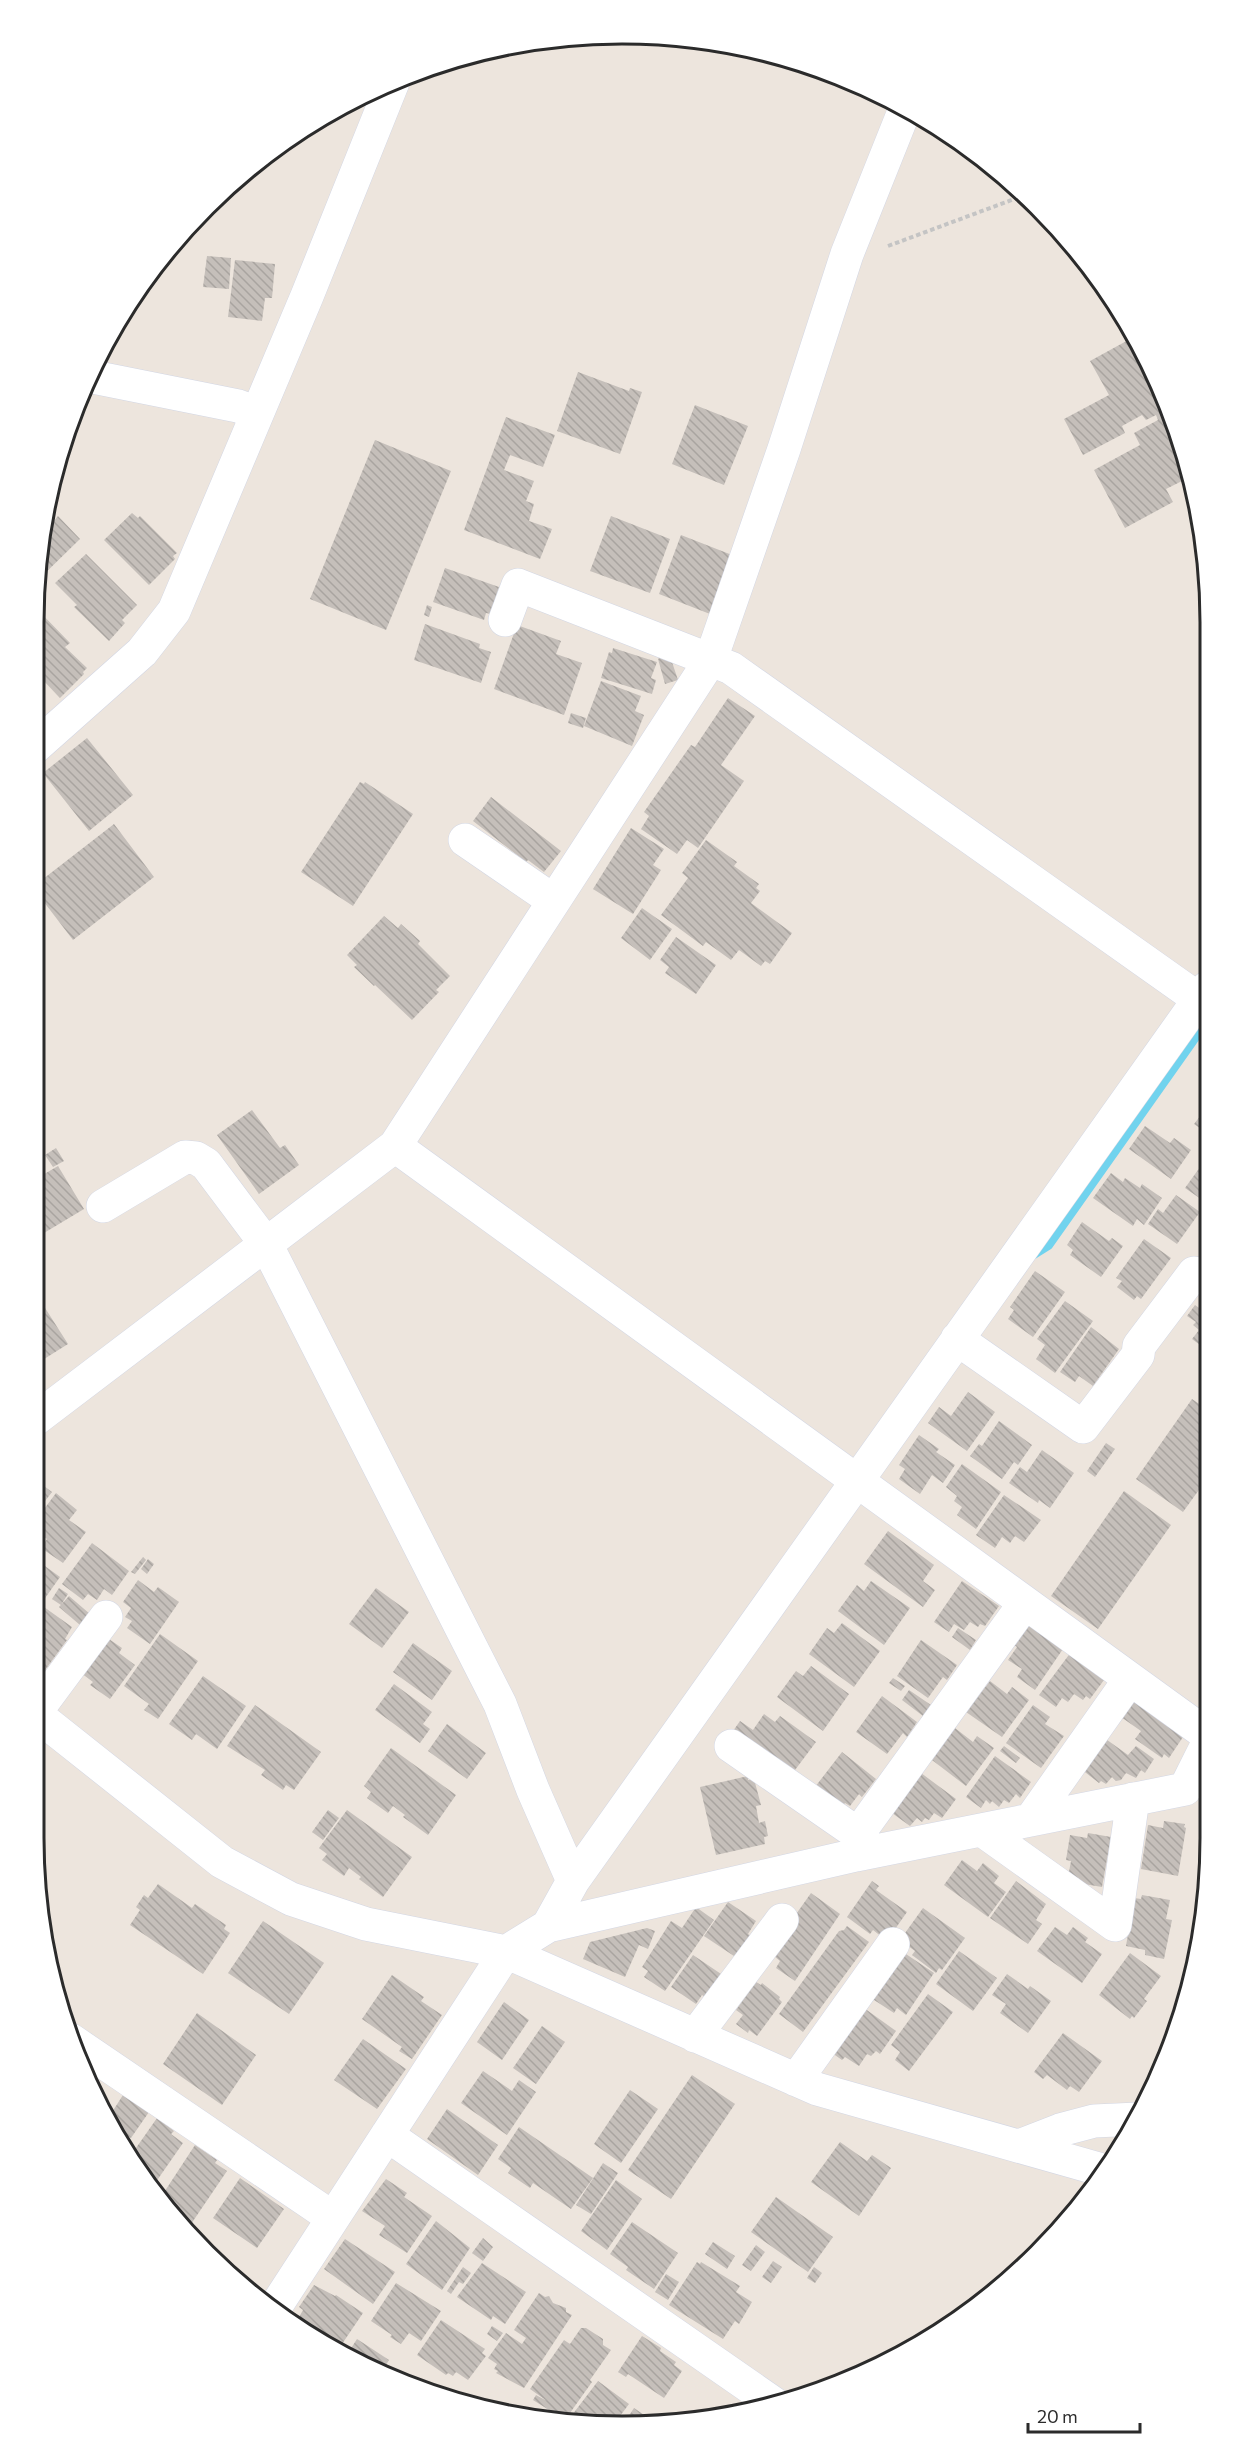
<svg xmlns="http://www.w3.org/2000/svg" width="1244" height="2459" viewBox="0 0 1244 2459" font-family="Commissioner,sans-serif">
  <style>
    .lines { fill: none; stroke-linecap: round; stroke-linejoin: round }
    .stream { stroke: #71d3ee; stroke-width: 10 }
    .building { fill: url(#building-back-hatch) }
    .minor-casing { stroke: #d3d7e4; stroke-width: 34 }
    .path { stroke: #c4c4c4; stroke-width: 4; stroke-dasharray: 4.5 3; stroke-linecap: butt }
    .minor { stroke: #fff; stroke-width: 33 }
    .rim { fill: none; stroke: #2b2b2b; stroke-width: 3 }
  </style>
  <defs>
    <pattern id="building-back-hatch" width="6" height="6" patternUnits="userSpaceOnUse" patternTransform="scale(1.5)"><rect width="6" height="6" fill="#c5bfba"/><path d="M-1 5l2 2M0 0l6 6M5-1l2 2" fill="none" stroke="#a9a4a0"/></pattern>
  </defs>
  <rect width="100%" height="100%" fill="#ede5dd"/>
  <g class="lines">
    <path class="stream" d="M1032,1255L1048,1245L1207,1020"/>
  </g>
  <path class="building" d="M207,256L231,258L229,289L203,287Z
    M235,260L275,264L272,298H265L262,321L228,317Z
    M1132,338L1166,397L1188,478L1166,489L1173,502L1125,528L1094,470L1140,445L1134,433L1158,420L1156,415L1146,420L1142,415L1122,426L1125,433L1083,455L1064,419L1109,395L1090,361Z
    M578,372L629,391L630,388L642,392L620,454L557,431Z
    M695,405L748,426L724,485L672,464Z
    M506,417L555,435L543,467L510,455L504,470L534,481L526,501L534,504L529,521L552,529L540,559L464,530Z
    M375,440L451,471L386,630L310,599Z
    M132,513L138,518L140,516L177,553L173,556L175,559L149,585L104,540Z
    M46,515L53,522L58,516L80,539L34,584Z
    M611,516L670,539L650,593L590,571Z
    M681,535L732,555L710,614L659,594Z
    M86,554L137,605L122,620L125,623L109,641L74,607L77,605L55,583Z
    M445,568L499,587L491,614L486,613L484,620L433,602Z
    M427,605L432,607L429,617L424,615Z
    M36,608L70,643L65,647L87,668L83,672L84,674L60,698L42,679L34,687V611Z
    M425,624L480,644L479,648L491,652L481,683L414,660Z
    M517,625L561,641L556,654L582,663L564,715L494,689Z
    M613,648L657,662L651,678L656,680L652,694L601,678L609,652L612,653Z
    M661,657L672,662L678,680L665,684L658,659Z
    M601,681L641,696L635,711L644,715L632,746L584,726Z
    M728,698L755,716L721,765L744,781L698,848L687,840L677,854L641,829L649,816L644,812L691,745L695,747Z
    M571,713L586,718L583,728L568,723Z
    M87,738L133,795L89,831L43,773Z
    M360,782L364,784L365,782L413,814L353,906L301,872Z
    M491,797L561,851L544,872L528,860L526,862L473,821Z
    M114,824L154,877L73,940L34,889V886Z
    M631,828L664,849L653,865L661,870L633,914L593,889Z
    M706,840L737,862L734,866L759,884L756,888L760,891L751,903L792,933L770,964L765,961L761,966L739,950L731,960L706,942L703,946L661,915L688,878L682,873Z
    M642,908L672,929L650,960L621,938Z
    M384,916L398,928L401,924L420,941L418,944L450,976L436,990L439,992L412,1020L375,985L374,986L354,967L357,965L347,955Z
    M676,937L716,965L696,994L665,973L669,967L660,960Z
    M34,1011L43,1021L34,1030Z
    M1208,1106V1134L1194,1124Z
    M252,1110L280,1148L285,1145L299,1165L259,1194L217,1135Z
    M1145,1126L1170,1143L1174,1138L1191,1150L1171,1179L1129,1149Z
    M56,1148L64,1161L53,1167L45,1155Z
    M1208,1156V1204L1185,1188Z
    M58,1166L84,1209L34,1239V1180Z
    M1111,1173L1123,1182L1125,1178L1140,1188L1142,1184L1162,1198L1144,1225L1137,1219L1133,1226L1093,1198Z
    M1176,1195L1200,1212L1177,1244L1148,1224L1158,1209L1163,1213Z
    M1082,1222L1109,1241L1112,1238L1123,1246L1101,1277L1070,1255L1073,1250L1067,1245Z
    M1144,1239L1171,1258L1141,1299L1137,1296L1134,1300L1117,1287L1122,1281L1116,1278Z
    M1035,1271L1065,1292L1033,1337L1008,1319L1014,1310L1010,1307Z
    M34,1284L43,1299L40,1300L68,1344L33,1366Z
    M1065,1301L1093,1321L1055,1373L1036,1359L1045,1345L1037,1339Z
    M1202,1304L1208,1309V1351L1192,1339L1199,1330L1193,1325L1196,1322L1187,1316L1195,1305L1199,1308Z
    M1091,1327L1119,1349L1093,1386L1079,1376L1075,1382L1060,1372Z
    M968,1392L995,1412L967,1451L928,1423L939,1407L951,1416Z
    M1192,1399L1208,1410L1209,1476L1183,1512L1136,1479Z
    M999,1421L1032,1445L1018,1465L1014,1462L1002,1479L970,1456L979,1444L982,1446Z
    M919,1435L939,1449L936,1452L955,1465L943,1483L932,1475L920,1494L899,1479L905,1469L899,1465Z
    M1106,1443L1115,1449L1095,1477L1087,1471Z
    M1042,1450L1074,1473L1050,1508L1039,1500L1038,1503L1009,1483L1020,1467L1027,1472Z
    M962,1464L1001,1492L976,1529L957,1515L962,1507L954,1501L957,1496L946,1487Z
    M33,1478L52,1492L39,1509L33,1505Z
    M1124,1491L1171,1525L1098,1629L1051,1596Z
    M56,1493L77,1510L69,1520L86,1532L63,1563L41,1548L47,1539L33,1529V1524Z
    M1004,1495L1041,1520L1024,1542L1015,1536L1010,1543L1002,1537L995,1548L976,1535Z
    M888,1531L934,1565L923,1581L935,1590L923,1607L864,1564Z
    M92,1543L129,1571L112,1595L104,1589L97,1600L88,1594L83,1600L62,1584Z
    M143,1557L146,1560L135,1574L131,1572Z
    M148,1559L154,1564L147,1574L141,1569Z
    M38,1561L60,1577L36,1611L33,1609V1565L35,1566Z
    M138,1580L154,1592L158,1587L179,1602L150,1644L127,1628L132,1621L125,1617L131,1608L123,1602Z
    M871,1581L910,1608L884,1645L838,1611L857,1585L864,1591Z
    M962,1581L999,1606L985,1626L980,1624L978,1627L970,1622L964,1630L954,1624L949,1632L934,1622Z
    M59,1588L68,1594L61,1605L52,1599Z
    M376,1588L409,1612L382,1648L349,1624Z
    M69,1596L90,1614L80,1625L59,1607Z
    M44,1607L72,1627L65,1639L67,1640L40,1677L33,1672V1623Z
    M842,1623L880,1651L854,1687L809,1654L827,1628L834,1633Z
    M1028,1624L1065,1646L1035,1690L1017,1677L1022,1669L1008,1660L1017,1647L1014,1645Z
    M958,1628L976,1640L970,1650L952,1637Z
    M160,1634L198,1661L158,1719L144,1710L149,1704L124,1686Z
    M106,1637L122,1648L119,1653L135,1665L110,1699L90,1685L93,1682L81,1673Z
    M921,1640L957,1665L947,1680L943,1677L928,1698L897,1676Z
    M413,1643L452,1671L432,1700L393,1672Z
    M1071,1652L1104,1680L1090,1699L1086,1696L1083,1700L1074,1694L1068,1702L1062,1698L1056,1707L1039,1695Z
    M811,1666L849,1694L823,1731L777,1697L796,1671L803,1676Z
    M203,1676L246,1706L217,1749L196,1734L192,1740L169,1724Z
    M893,1678L905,1686L901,1691L889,1683Z
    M990,1681L1007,1694L1012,1687L1029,1700L1002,1737L966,1712Z
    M394,1684L432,1712L423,1724L430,1729L420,1743L375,1710Z
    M909,1690L931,1705L923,1716L902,1700Z
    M882,1696L917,1722L907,1737L903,1733L887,1754L856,1732Z
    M1132,1700L1185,1734L1169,1758L1164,1754L1162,1758L1135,1739L1141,1731L1121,1717Z
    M255,1705L321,1752L294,1790L286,1785L283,1790L261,1775L265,1770L227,1746Z
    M1033,1705L1050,1717L1045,1724L1064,1736L1041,1768L1006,1743Z
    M764,1714L775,1722L780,1716L816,1742L792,1774L733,1731L740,1721L753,1730Z
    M447,1724L486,1753L467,1779L428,1751Z
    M955,1728L973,1742L977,1736L994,1748L966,1786L932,1760Z
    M1103,1737L1128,1755L1136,1746L1154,1759L1145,1773L1141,1770L1136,1778L1126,1773L1121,1780L1116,1781L1112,1777L1106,1784L1101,1781L1099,1783L1081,1769Z
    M1004,1746L1020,1758L1016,1763L1000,1751Z
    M391,1748L456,1795L428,1835L403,1817L405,1815L393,1806L388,1813L367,1798L371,1792L364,1786Z
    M842,1752L876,1779L862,1797L859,1794L850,1806L845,1803L841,1808L815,1787Z
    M995,1756L1031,1782L1020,1798L1016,1794L1009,1803L1004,1800L999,1807L992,1801L990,1804L986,1800L981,1808L966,1797Z
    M921,1773L956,1799L942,1818L934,1813L929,1820L925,1818L922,1822L917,1818L910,1826L892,1813Z
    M748,1776V1780L754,1779L761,1805L756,1806L759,1823L765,1821L768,1836L764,1837L765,1844L716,1855L700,1787Z
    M328,1810L339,1818L323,1840L312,1832Z
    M347,1810L412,1857L383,1897L359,1879L361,1877L349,1868L344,1876L322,1860L327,1854L319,1848Z
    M1164,1821L1185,1824L1184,1827L1186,1828L1178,1876L1141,1869L1148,1825L1163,1828Z
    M1088,1833L1111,1837L1102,1887L1078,1883L1079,1878L1068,1877L1071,1861L1066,1860L1070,1835L1087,1838Z
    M962,1860L977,1871L983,1863L999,1876L994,1883L1006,1892L988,1917L944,1885Z
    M872,1881L879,1886L876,1890L907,1912L893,1932L888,1928L882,1937L873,1930L870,1934L847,1917Z
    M1016,1881L1046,1904L1036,1920L1042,1924L1028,1944L990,1918Z
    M158,1884L192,1908L195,1904L226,1925L224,1929L230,1933L203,1974L130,1925L140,1910L136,1907L144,1895L148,1898Z
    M811,1893L840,1914L795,1981L776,1968L780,1961L774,1956L798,1920L794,1917Z
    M1142,1895L1170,1900L1166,1919L1172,1920L1164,1959L1145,1955V1950L1126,1946L1134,1898L1141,1899Z
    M728,1902L756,1921L748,1934L751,1936L737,1958L704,1936Z
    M696,1907L714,1920L665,1991L644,1977L648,1971L642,1967L671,1921L682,1928Z
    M923,1908L965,1938L942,1970L939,1968L936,1973L912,1955L915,1951L900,1940Z
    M263,1921L324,1963L289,2014L228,1973Z
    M847,1926L869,1942L803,2032L779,2014L839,1931L844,1930Z
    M1055,1927L1067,1935L1073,1927L1088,1938L1085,1942L1102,1954L1082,1983L1037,1951Z
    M647,1928L655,1931L648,1949L639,1945L625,1977L583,1959L590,1942Z
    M959,1951L997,1978L973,2011L936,1984Z
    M903,1952L934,1973L906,2015L897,2008L894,2013L871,1998Z
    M1130,1953L1161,1976L1144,1999L1147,2001L1134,2018L1132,2016L1130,2019L1099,1995Z
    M693,1955L724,1976L708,1999L702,1995L696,2004L671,1987Z
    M1007,1974L1028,1989L1030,1986L1051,2001L1028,2033L1000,2013L1006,2004L992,1995Z
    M392,1975L424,1997L421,2001L442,2015L412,2059L399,2051L402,2047L362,2019Z
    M756,1982L761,1985L762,1983L780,1997L779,1999L782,2002L757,2036L749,2030L748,2033L736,2024L743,2015L736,2010Z
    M928,1994L953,2012L909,2071L895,2060L900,2052L891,2045Z
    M504,2002L529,2020L502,2060L477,2042Z
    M864,2008L896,2031L880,2054L876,2051L871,2056L867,2054L859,2066L845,2057L842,2060L832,2053Z
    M197,2013L256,2055L222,2105L163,2064Z
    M542,2026L565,2042L536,2084L513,2068Z
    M1063,2033L1102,2061L1079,2092L1070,2086L1067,2090L1047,2075L1043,2079L1034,2072Z
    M363,2039L406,2069L377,2109L334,2080Z
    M483,2071L512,2091L519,2080L536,2092L507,2135L461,2103Z
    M692,2075L735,2104L671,2199L628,2170Z
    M630,2090L658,2109L621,2163L594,2144Z
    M123,2095L149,2112L131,2138L107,2120Z
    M447,2109L498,2145L478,2175L427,2139Z
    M157,2118L174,2131L171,2134L183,2143L151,2189L129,2158Z
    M519,2127L593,2178L571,2209L533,2183L530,2188L508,2173L511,2168L498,2159Z
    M840,2142L867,2161L872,2155L891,2168L859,2216L811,2182Z
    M195,2145L217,2160L215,2163L227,2171L187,2230L159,2200Z
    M603,2163L618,2173L591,2214L576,2205Z
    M240,2178L284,2209L257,2248L213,2218Z
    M386,2179L407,2193L404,2197L432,2216L407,2253L379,2235L385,2226L362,2211Z
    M616,2180L642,2199L607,2250L581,2231Z
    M776,2197L833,2237L808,2272L751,2232Z
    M436,2221L470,2248L442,2290L406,2264Z
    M632,2222L678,2253L654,2289L626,2270L628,2267L610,2254Z
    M483,2238L493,2247L483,2261L472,2253Z
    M345,2239L395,2272L373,2304L324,2269Z
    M713,2242L735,2256L727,2269L705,2254Z
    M756,2245L765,2252L751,2271L742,2265Z
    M773,2261L782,2267L771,2283L762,2277Z
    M697,2262L700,2264L701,2262L740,2286L736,2292L752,2302L739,2324L735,2321L723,2339L669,2305Z
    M482,2263L526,2292L505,2324L493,2316L491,2320L457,2297Z
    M463,2267L471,2273L463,2284L459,2282L451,2294L447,2291Z
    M814,2267L822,2273L815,2283L807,2278Z
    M666,2274L679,2282L668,2300L655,2292Z
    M396,2283L441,2311L421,2341L409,2333L401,2344L390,2337L392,2335L371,2321Z
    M314,2285L335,2296L336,2295L363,2313L342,2344L329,2335L327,2339L298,2319L303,2310L299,2307Z
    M539,2293L545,2297L549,2296L553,2303L566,2308V2312L572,2315L524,2388L496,2373L498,2371L494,2369L497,2364L488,2358L506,2333L522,2344L526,2338L514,2330Z
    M441,2320L485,2349L482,2353L486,2356L468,2380L456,2372L453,2376L448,2373L446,2375L417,2355Z
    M492,2326L503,2333L497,2341L487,2334Z
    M581,2328H586L603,2339V2345L611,2350L590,2380L592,2382L565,2420L533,2400L536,2395L547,2401L530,2389L564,2340L570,2344Z
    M642,2336L661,2348L660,2351L676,2362L674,2365L682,2371L664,2398L628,2374L626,2377L618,2372Z
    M357,2339L389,2360L381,2373L346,2356Z
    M420,2379L442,2395L415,2387Z
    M598,2381L629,2404L614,2424H575L569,2419Z
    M634,2408L650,2419L655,2418L661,2422L624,2423Z"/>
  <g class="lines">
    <g class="minor-casing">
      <path id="minor" d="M88,376L238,406L257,413
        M505,620L518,585L731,668L1207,1005
        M34,748L142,652L174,611L307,296L393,82
        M465,840L554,901
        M395,1146L1209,1736
        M103,1206L185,1157L196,1158L206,1164L266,1244L500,1704L533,1790L573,1881
        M957,1339L1083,1427L1138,1355L1139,1346L1194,1273
        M33,1421L395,1146L711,659L784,449L847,254L905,109
        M33,1712L222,1862L291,1899L366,1924L506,1952L817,2089L1106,2171
        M35,1713L106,1617
        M731,1746L858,1834
        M1032,1818L1130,1679
        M982,1830L1115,1925L1133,1799
        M856,1855L858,1834L1025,1603
        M548,1926L856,1855L1185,1789L1209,1741
        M695,2036L782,1920
        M71,2040L333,2218
        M796,2080L893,1944
        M387,2135L776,2405
        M1019,2146L1060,2130L1094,2121L1138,2119
        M274,2309L506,1952L548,1926L573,1881L1207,988"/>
    </g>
    <path class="path" d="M888,246L1025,195"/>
    <use href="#minor" class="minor"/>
  </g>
  <path d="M0 0H1244V2459H0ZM622 44H622A578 578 0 0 1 1200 622V1838A578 578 0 0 1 622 2416H622A578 578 0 0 1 44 1838V622A578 578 0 0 1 622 44Z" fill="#fff" fill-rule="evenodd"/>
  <path class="rim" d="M622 44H622A578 578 0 0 1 1200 622V1838A578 578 0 0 1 622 2416H622A578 578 0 0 1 44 1838V622A578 578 0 0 1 622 44Z"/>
  <path d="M1028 2423v9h112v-9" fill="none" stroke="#2b2b2b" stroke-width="3"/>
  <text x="1037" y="2423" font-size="18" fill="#2b2b2b" stroke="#ffffff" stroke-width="4.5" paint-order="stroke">20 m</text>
</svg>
